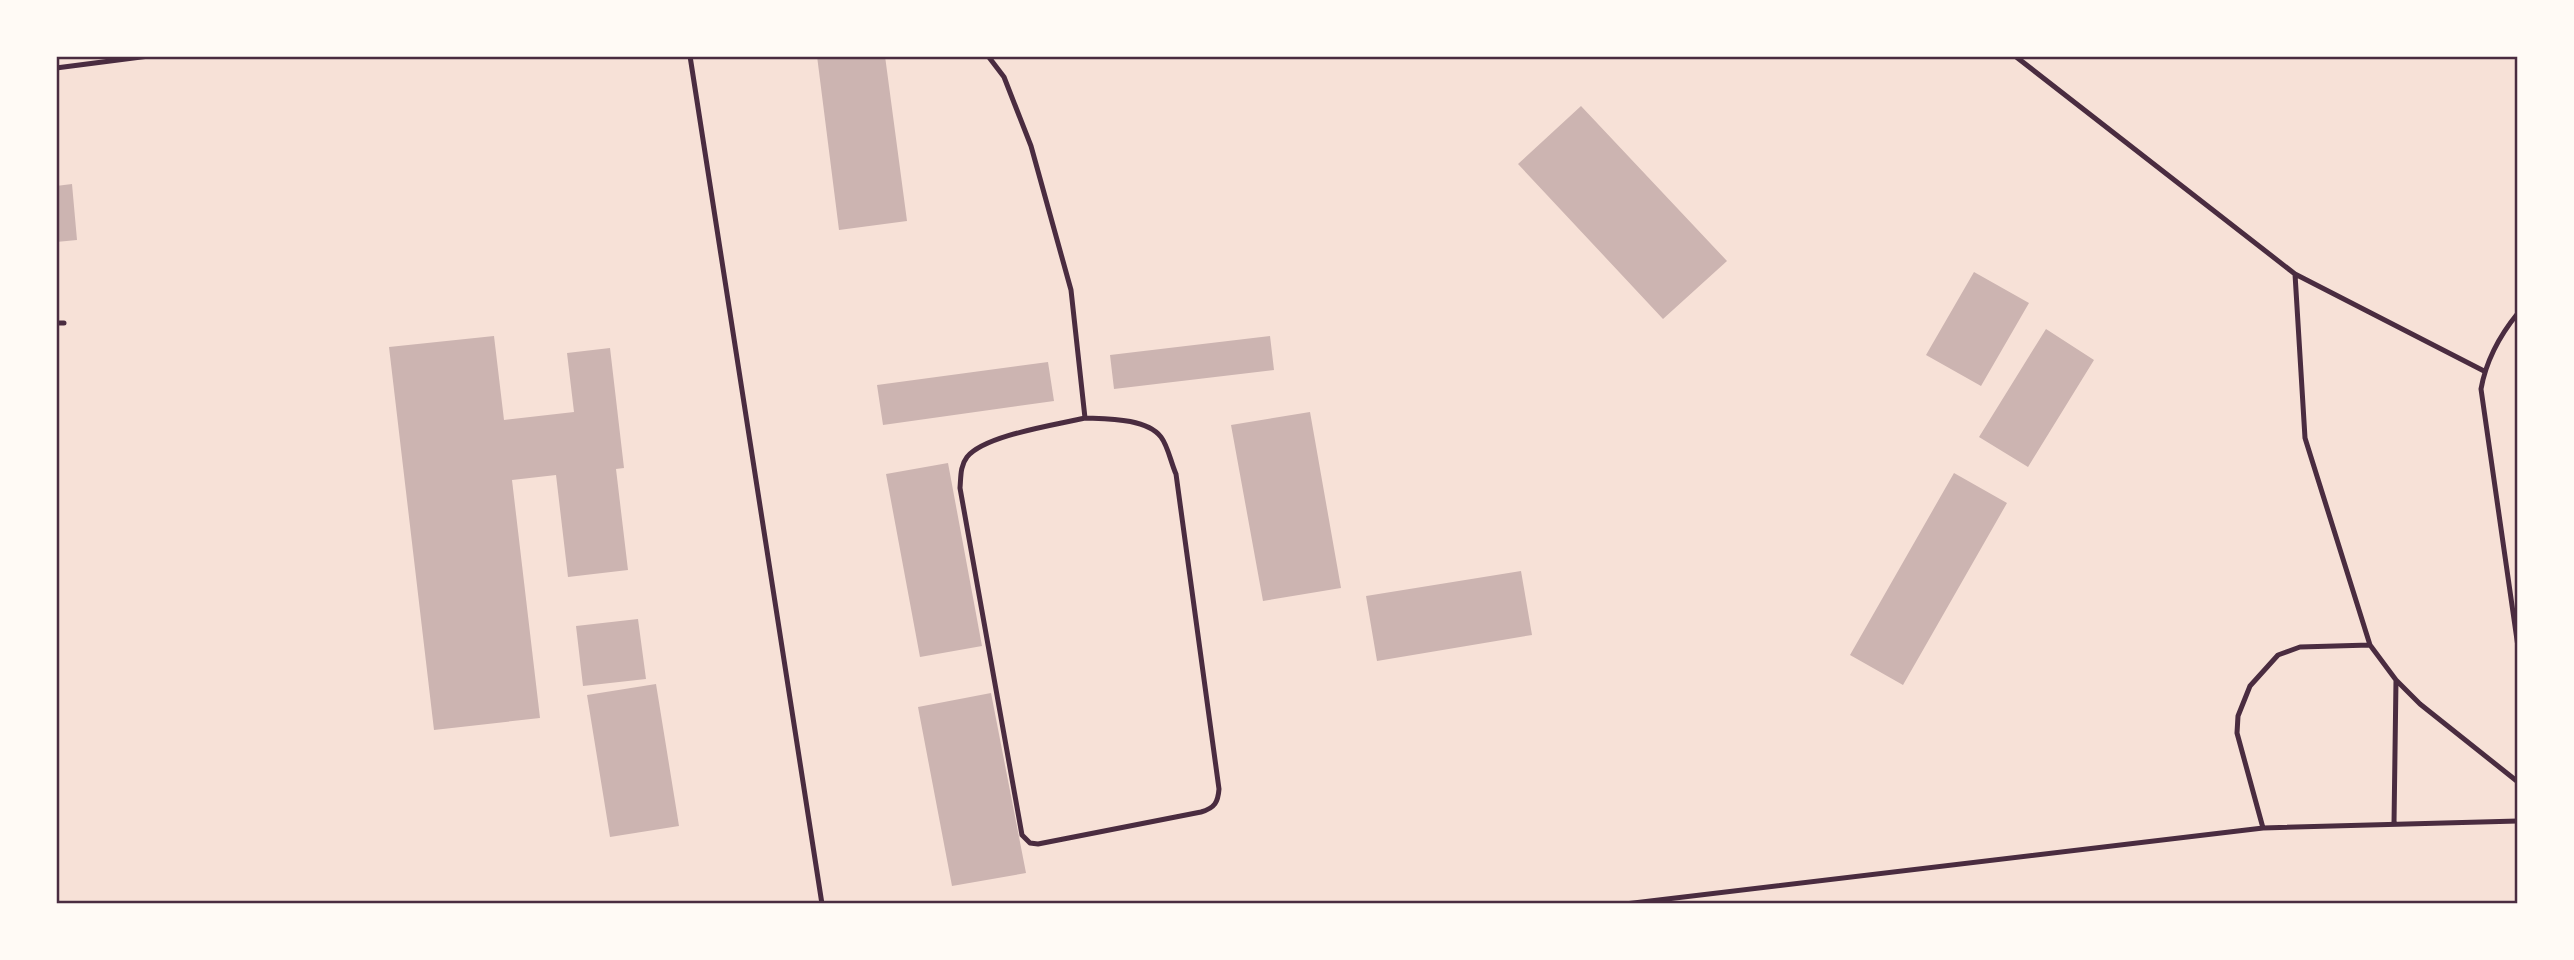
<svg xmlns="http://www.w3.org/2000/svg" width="2574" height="960" viewBox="0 0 2574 960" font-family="Rubik,sans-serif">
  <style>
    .building { fill: #ccb4b1 }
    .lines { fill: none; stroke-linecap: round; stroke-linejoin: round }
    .service { stroke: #4a2c40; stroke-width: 5 }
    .neatline { fill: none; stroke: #4a2c40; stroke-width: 2.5 }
  </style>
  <rect width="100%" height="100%" fill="#f7e1d7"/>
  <path class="building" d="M817,56H885L907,221L839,230Z
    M1581,106L1727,261L1663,319L1518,164Z
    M72,184L77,240L56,242V186Z
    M1974,272L2029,303L1981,386L1926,355Z
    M2046,329L2094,360L2028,467L1979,437Z
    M494,336L504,420L574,412L567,353L610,348L624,468L616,469L628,570L568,577L556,475L512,480L540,718L434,730L389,347Z
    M1270,336L1274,370L1114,389L1110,355Z
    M1048,362L1054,401L883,425L877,385Z
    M1310,412L1341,588L1263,601L1231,425Z
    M948,463L982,646L920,657L886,474Z
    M1954,473L2007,503L1903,685L1850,655Z
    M1521,571L1532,635L1377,661L1366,596Z
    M638,619L646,679L583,686L576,626Z
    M656,684L679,826L610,837L587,695Z
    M991,693L1026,873L952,886L918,707Z"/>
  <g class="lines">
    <path class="service" d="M690,56L822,904
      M988,56L1004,77L1031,146L1071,290L1085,418
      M2015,56L2295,274L2484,371
      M56,68L149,56
      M2295,274L2305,438L2370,645L2396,680L2420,704L2518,782
      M2518,313C2500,335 2486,361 2481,389L2518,647
      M56,323H64
      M1085,418C1107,419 1146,418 1161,437C1168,446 1171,463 1176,474L1219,789C1218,802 1215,808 1201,812L1038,844L1030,843L1022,835L960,488C961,477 960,466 967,457C985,435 1056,425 1085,418Z
      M2394,824L2396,680
      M2263,828L2237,733L2238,716L2250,686L2278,655L2300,647L2370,645
      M1625,904L2263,828L2518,821"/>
  </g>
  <rect width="2574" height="960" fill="none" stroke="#fffaf5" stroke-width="116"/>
  <rect x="58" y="58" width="2458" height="844" class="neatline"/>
</svg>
